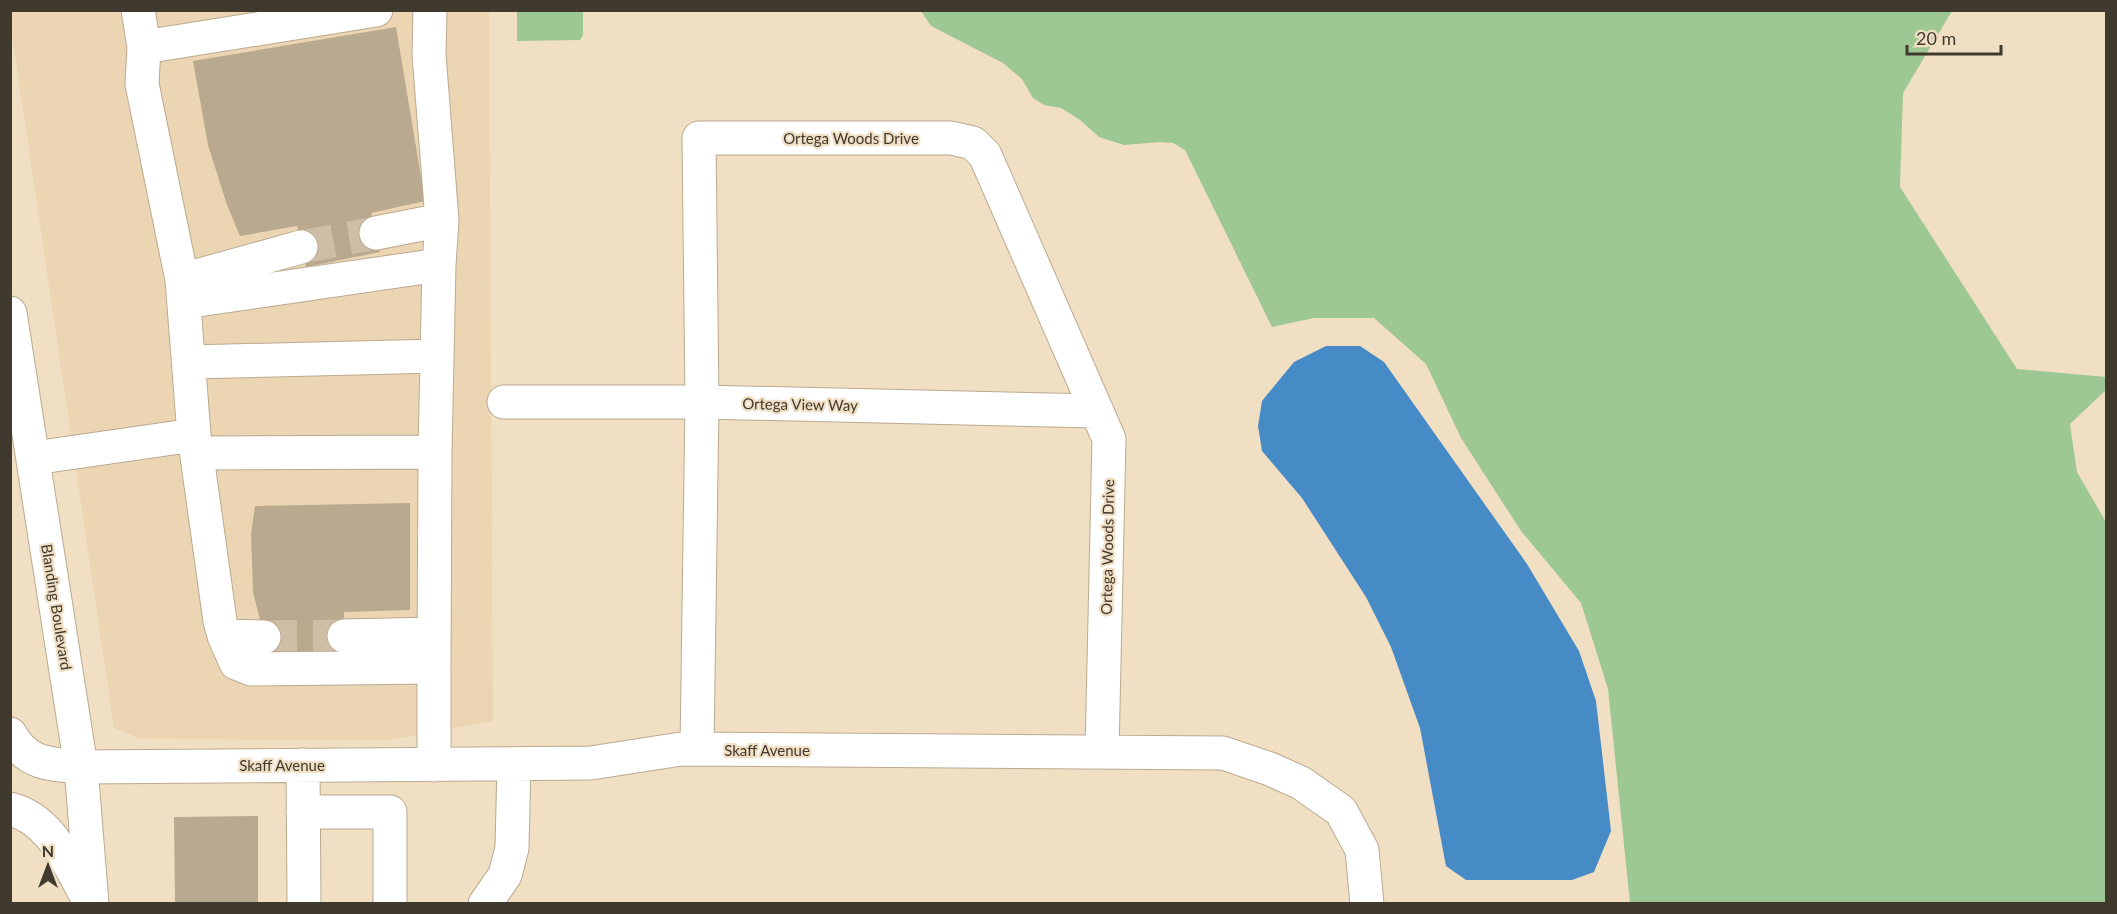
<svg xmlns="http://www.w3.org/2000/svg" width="2117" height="914" viewBox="0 0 2117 914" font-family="Lato,sans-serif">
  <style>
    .built { fill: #ebd5b3 }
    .green { fill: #9dc893 }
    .water { fill: #468ac6 }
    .building { fill: #b9a98f }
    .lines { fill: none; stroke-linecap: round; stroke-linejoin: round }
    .minor-tunnel { stroke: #cebea6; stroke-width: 33; stroke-dasharray: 33 16; stroke-linecap: butt }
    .minor-casing { stroke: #bbaa90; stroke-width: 35 }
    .major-casing { stroke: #bbaa90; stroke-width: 35 }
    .minor { stroke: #fff; stroke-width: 33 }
    .major { stroke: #fff; stroke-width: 33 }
    .labels { text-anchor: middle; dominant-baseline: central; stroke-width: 4.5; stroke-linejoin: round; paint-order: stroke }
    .street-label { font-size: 15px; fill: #40392e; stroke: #f1dfc4 }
  </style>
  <rect width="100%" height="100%" fill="#f1dfc4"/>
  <path class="built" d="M10,11H489L493,721L390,740L141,739L114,728L11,28Z"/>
  <path class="green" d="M517,11H583V35L580,40L517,41Z
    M921,11H1952L1903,93L1900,187L2017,369L2106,377V390L2070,424L2077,472L2106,522V903H1630L1608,689L1581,603L1521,531L1461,438L1426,364L1374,318H1314L1272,327L1185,150L1173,143L1160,142L1124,145L1099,137L1080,120L1061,108L1044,105L1033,98L1022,79L1003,63L931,26Z"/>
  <path class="water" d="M1326,346H1360L1384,362L1527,564L1579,651L1596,701L1611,831L1594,872L1572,880H1466L1446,866L1420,728L1391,647L1366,597L1302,498L1262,451L1258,426L1262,401L1294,362Z"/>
  <path class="building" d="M396,27L425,201L371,213L380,252L306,267L297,226L240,236L227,205L208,145L193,61Z
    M410,503V610L344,612L345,656H269L253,592L251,534L255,506Z
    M258,816V904H175L174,817Z"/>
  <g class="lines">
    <path class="minor-tunnel" d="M301,247L376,233
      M264,637L344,636"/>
    <g class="minor-casing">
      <path id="minor" d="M144,47L376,10
        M376,233L442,220
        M182,280L301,247
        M184,302L439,265L442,220L429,55L430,10
        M189,362L437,356
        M504,402H702L1097,411
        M194,435L220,621L224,636L236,663L251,669L434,667L435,452L197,453
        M435,452L439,265
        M34,458L194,435L182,280L142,84L144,47L138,10
        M224,636L264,637
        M344,636L434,634
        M434,667V765
        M697,749L702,402L699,138H951L973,143L985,155L1109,439L1102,752
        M303,765L304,904
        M81,767L591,763L681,749L1223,753L1270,769L1301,783L1341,811L1362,850L1367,904
        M303,812H390V904
        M485,904L505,875L512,848L514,764"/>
    </g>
    <g class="major-casing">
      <path id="major" d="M10,313L81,767L92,904
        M10,734C27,765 50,764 81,767
        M10,809C51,819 68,863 87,897"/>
    </g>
    <use href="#minor" class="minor"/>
    <use href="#major" class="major"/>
  </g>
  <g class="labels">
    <g class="street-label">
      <text x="851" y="138">Ortega Woods Drive</text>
      <text transform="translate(800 404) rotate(1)">Ortega View Way</text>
      <text transform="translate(1107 547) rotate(-89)">Ortega Woods Drive</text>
      <text transform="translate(57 607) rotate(81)">Blanding Boulevard</text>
      <text x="767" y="750">Skaff Avenue</text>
      <text x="282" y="765">Skaff Avenue</text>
    </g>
  </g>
  <rect width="2117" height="914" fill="none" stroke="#40392e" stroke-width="24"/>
  <g transform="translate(48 866)" stroke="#f1dfc4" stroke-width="4.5" paint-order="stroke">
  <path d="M0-4.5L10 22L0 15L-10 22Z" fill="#40392e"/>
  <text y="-9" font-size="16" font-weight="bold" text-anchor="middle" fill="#40392e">N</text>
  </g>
  <path d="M1907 45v9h94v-9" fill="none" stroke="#40392e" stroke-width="3"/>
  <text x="1916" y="45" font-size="18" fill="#40392e" stroke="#f1dfc4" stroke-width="4.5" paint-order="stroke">20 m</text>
</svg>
